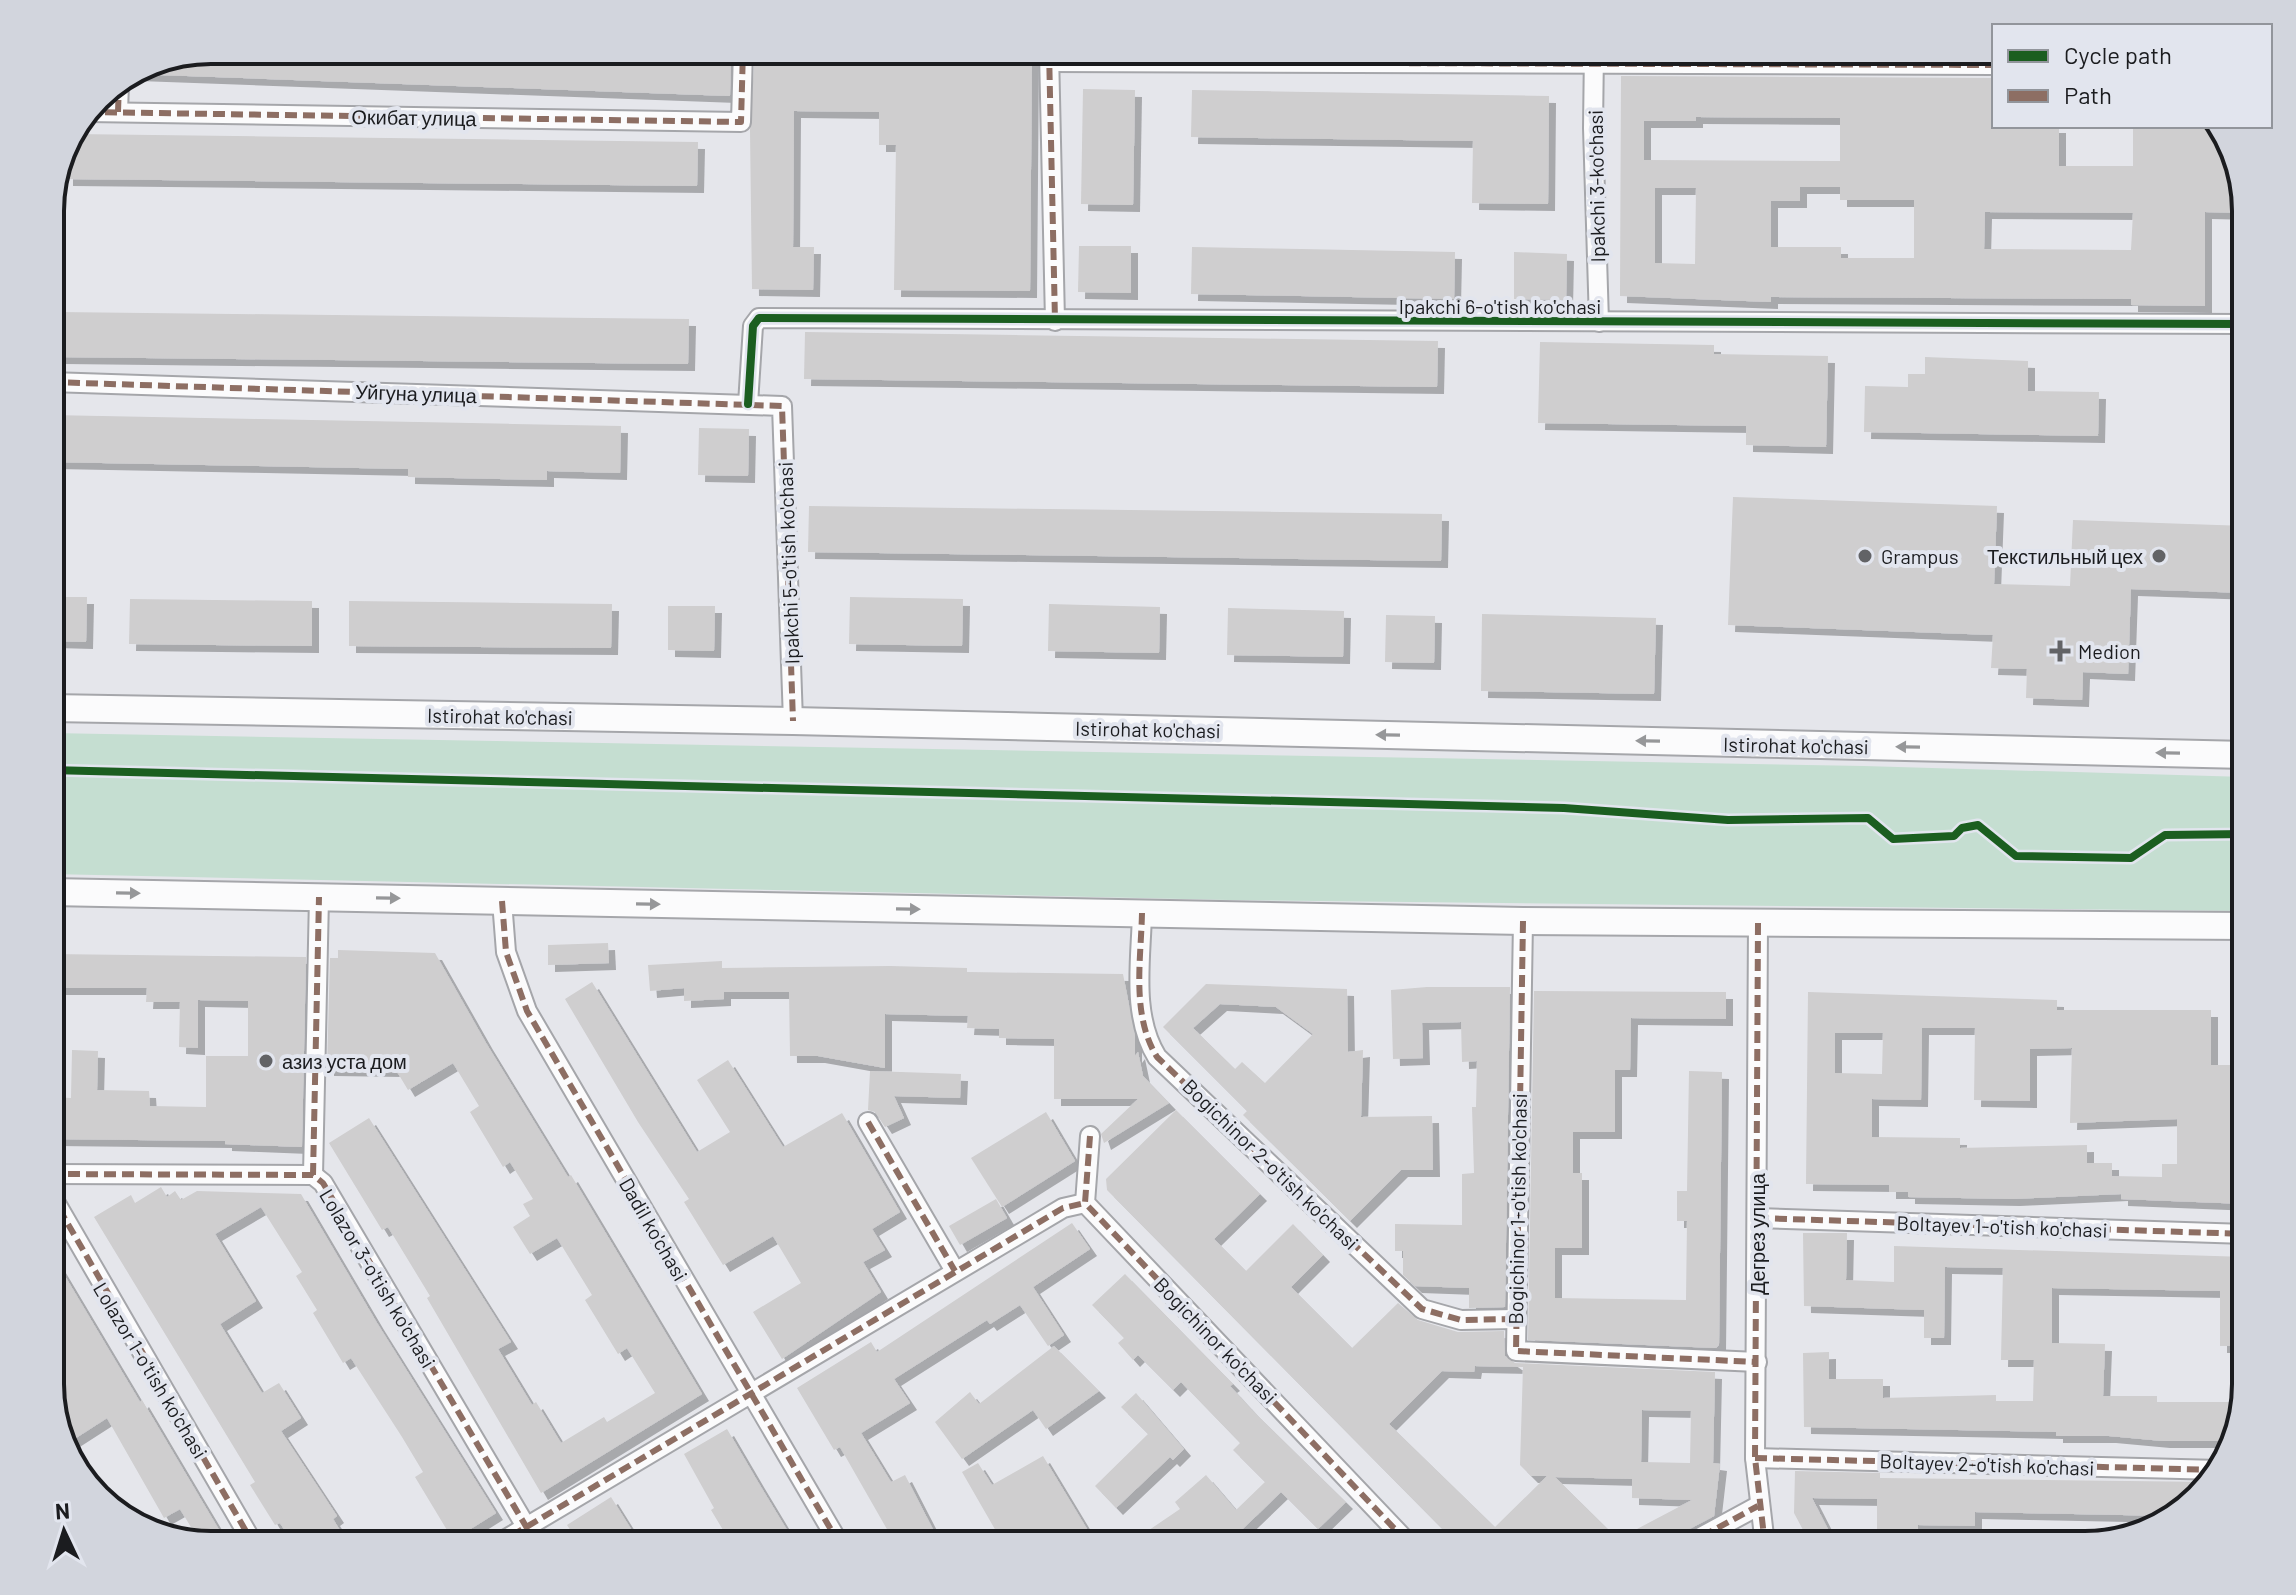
<svg xmlns="http://www.w3.org/2000/svg" width="2296" height="1595" font-family="Barlow,sans-serif">
<style>
.green{fill:#c5ded1}
.building{fill:#cfcecf;fill-rule:evenodd;filter:url(#shadow)}
.lines{fill:none;stroke-linecap:round;stroke-linejoin:round}
.street-casing{stroke:#a5a6aa;stroke-width:22}
.secondary-casing{stroke:#a5a6aa;stroke-width:30}
.street{stroke:#fbfbfc;stroke-width:18}
.secondary{stroke:#fbfbfc;stroke-width:26}
.quiet{stroke:#8d6e63;stroke-width:6;stroke-dasharray:12 6;stroke-linecap:butt}
.cycleway-casing{stroke:#e2e5ee;stroke-width:13}
.cycleway{stroke:#1b5e20;stroke-width:8}
.oneway{fill:#969799}
.poi-dot{fill:#626366;stroke:#e2e5ee;stroke-width:3}
.labels{text-anchor:middle;dominant-baseline:central;stroke-width:8;stroke-linejoin:round;paint-order:stroke}
.street-label{font-size:20px;fill:#1b1c1f;stroke:#e2e5ee}
.poi-label{font-size:20px;fill:#1b1c1f;stroke:#e2e5ee;text-anchor:start}
.rim{fill:none;stroke:#1b1c1f;stroke-width:4}
</style>
<defs>
<filter id="shadow"><feDropShadow dx="7" dy="7" stdDeviation="0" flood-color="#0004"/></filter>
</defs>
<rect width="100%" height="100%" fill="#e5e6eb"/>
<polygon class="green" points="50,733 1864,766 2246,777 2246,911 1228,900 50,874"/>
<g class="building">
<polygon points="211,50 731,50 730,96 132,74 150,62"/>
<polygon points="755,50 1032,50 1030,291 894,290 896,145 879,145 879,112 794,111 793,247 814,247 813,290 752,289 750,130"/>
<path d="M1621,76L1994,78V126H2059V166H2133V126H2218L2229,139L2246,213L2205,212V306L2131,305V299L1771,297V302L1620,296ZM1696,117L1840,118V161L1644,160V121H1696ZM1800,187H1840V200H1914V258H1841V247H1771V201H1800ZM1655,188H1696L1695,264L1655,263ZM1985,212L2133,213L2131,250L1984,249Z"/>
<polygon points="1083,89 1135,90 1133,205 1081,204"/>
<polygon points="1192,90 1549,96 1548,204 1472,203 1473,141 1191,137"/>
<polygon points="72,134 698,142 697,186 66,179 66,143"/>
<polygon points="1079,246 1131,246 1131,293 1078,292"/>
<polygon points="1192,247 1455,252 1454,299 1191,294"/>
<polygon points="1514,252 1567,254 1566,300 1514,299"/>
<polygon points="57,312 689,319 688,364 57,357"/>
<polygon points="805,332 1438,341 1437,387 804,379"/>
<polygon points="1540,342 1714,345 1714,354 1828,356 1826,447 1746,445 1746,426 1538,423"/>
<polygon points="1925,357 2028,361 2028,391 2099,392 2098,436 1864,432 1865,386 1908,387 1908,374 1925,374"/>
<polygon points="50,415 621,426 620,473 547,471 547,480 408,477 408,469 50,462"/>
<polygon points="699,428 749,429 748,476 698,475"/>
<polygon points="1733,497 1997,506 1994,584 2070,586 2073,520 2246,526 2246,593 2131,589 2128,674 2083,672 2082,700 2026,698 2027,669 1991,668 1993,635 1728,625"/>
<polygon points="809,506 1442,514 1441,561 808,552"/>
<polygon points="50,597 87,597 86,642 50,641"/>
<polygon points="850,597 963,599 962,646 849,644"/>
<polygon points="130,599 312,601 312,646 129,644"/>
<polygon points="349,601 612,604 611,648 349,646"/>
<polygon points="1049,604 1160,607 1159,653 1048,651"/>
<polygon points="668,606 715,606 714,651 668,650"/>
<polygon points="1228,608 1344,611 1343,657 1227,655"/>
<polygon points="1482,614 1656,618 1654,694 1481,691"/>
<polygon points="1386,615 1435,616 1434,663 1385,662"/>
<polygon points="608,943 609,963 548,965 548,945"/>
<polygon points="338,950 435,953 486,1043 568,1177 571,1175 702,1394 541,1493 427,1298 430,1296 388,1227 382,1230 329,1143 369,1118 511,1342 498,1349 532,1405 536,1402 561,1443 604,1417 607,1422 655,1393 627,1348 618,1354 585,1300 592,1295 557,1238 530,1254 513,1227 530,1216 523,1204 533,1199 510,1162 503,1167 470,1112 479,1106 453,1063 408,1090 396,1070 327,1069 330,958 338,958"/>
<polygon points="50,954 306,957 302,1147 225,1144 225,1141 50,1139 50,1097 71,1098 72,1050 98,1051 97,1090 149,1091 150,1106 206,1107 206,1056 248,1056 248,1001 198,1000 198,1048 179,1047 180,1002 146,1002 147,988 50,988"/>
<polygon points="722,961 722,968 890,966 967,968 967,972 1123,974 1135,1036 1135,1056 1138,1052 1143,1076 1169,1103 1104,1143 1101,1134 1138,1099 1054,1099 1054,1039 999,1038 999,1029 967,1028 968,1016 885,1014 885,1068 818,1056 790,1056 789,992 724,992 724,999 684,1001 684,988 650,991 648,965"/>
<polygon points="592,982 697,1152 730,1132 697,1080 728,1060 783,1147 842,1113 900,1212 872,1229 885,1250 863,1262 881,1292 782,1359 753,1312 801,1283 773,1236 723,1265 684,1202 689,1199 638,1122 565,999"/>
<path d="M1206,984L1347,989L1348,1052L1363,1050L1361,1117L1432,1116L1433,1170H1401L1350,1221L1243,1115L1247,1111L1163,1027ZM1220,1004L1276,1007L1313,1034L1265,1083L1242,1062L1235,1069L1193,1028Z"/>
<polygon points="1427,987 1510,987 1505,1307 1469,1308 1469,1288 1415,1286 1403,1275 1403,1251 1395,1251 1395,1224 1462,1225 1462,1174 1474,1173 1472,1107 1476,1107 1477,1061 1462,1062 1461,1022 1422,1023 1423,1058 1393,1059 1391,990"/>
<polygon points="1534,991 1726,992 1726,1019 1631,1018 1630,1070 1615,1070 1615,1132 1573,1132 1573,1173 1582,1173 1582,1248 1555,1248 1555,1298 1686,1300 1687,1221 1677,1221 1677,1191 1687,1191 1689,1071 1722,1072 1719,1345 1716,1348 1528,1340"/>
<path d="M1808,992L2057,1000V1010H2211V1065H2246V1204L2121,1199V1194L2013,1199L1908,1197V1192H1889V1185L1806,1184ZM1922,1028H1975L1974,1100L2030,1101V1049L2072,1048L2070,1123L2177,1119V1164H2162V1177L2112,1176V1163H2087V1145L1960,1148V1138L1872,1137V1099L1921,1100ZM1835,1033H1883L1882,1074L1835,1073Z"/>
<polygon points="870,1071 961,1074 960,1098 894,1096 904,1118 885,1127 875,1112 868,1110"/>
<path d="M1176,1110L1260,1194L1214,1239L1246,1271L1293,1224L1323,1255L1291,1287L1352,1348L1398,1303L1418,1320L1458,1332L1504,1331L1505,1356L1515,1363L1715,1372L1713,1463L1720,1464L1714,1516L1680,1534L1674,1545H1458L1107,1190L1106,1179ZM1475,1366L1523,1367L1520,1465L1531,1476H1547L1495,1527L1389,1424L1442,1371L1474,1372ZM1642,1410L1691,1411L1690,1463L1641,1462ZM1555,1477L1632,1479V1498L1692,1500L1618,1539Z"/>
<polygon points="1046,1112 1075,1161 1002,1207 971,1158"/>
<polygon points="161,1187 167,1197 175,1191 181,1200 197,1191 301,1194 377,1323 496,1513 453,1540 415,1477 423,1472 402,1437 351,1358 343,1363 313,1313 317,1310 296,1276 302,1272 261,1207 215,1234 256,1301 220,1324 262,1393 279,1383 301,1418 281,1431 337,1516 333,1519 349,1545 294,1545 280,1523 275,1525 250,1485 255,1482 94,1217 131,1195 135,1203"/>
<polygon points="996,1199 1007,1218 960,1245 949,1226"/>
<polygon points="1072,1223 1090,1249 1033,1287 1064,1335 1048,1346 1020,1305 990,1324 987,1320 894,1379 910,1403 861,1433 891,1482 905,1475 941,1545 896,1545 840,1447 834,1450 797,1388 871,1342 877,1352"/>
<polygon points="1803,1233 1847,1233 1846,1280 1894,1282 1894,1246 2246,1257 2246,1346 2220,1346 2220,1291 2052,1288 2052,1343 2105,1344 2103,1396 2157,1396 2157,1402 2235,1402 2235,1421 2229,1441 2163,1441 2109,1436 2056,1436 2056,1432 1804,1427 1803,1353 1829,1352 1829,1379 1883,1379 1883,1398 1996,1395 1996,1401 2033,1401 2034,1360 2001,1360 2003,1268 1945,1267 1944,1338 1924,1338 1924,1310 1804,1306"/>
<polygon points="50,1251 140,1402 142,1400 228,1545 200,1542 180,1509 164,1518 107,1418 65,1445 50,1394"/>
<polygon points="1125,1274 1233,1384 1230,1386 1253,1411 1346,1502 1318,1529 1281,1492 1226,1545 1127,1545 1180,1509 1175,1502 1206,1475 1236,1510 1265,1482 1233,1450 1240,1443 1181,1382 1173,1390 1138,1355 1133,1360 1118,1343 1124,1338 1092,1305"/>
<polygon points="1054,1346 1099,1391 1046,1429 1033,1410 962,1459 935,1422 970,1392 979,1404"/>
<polygon points="1136,1393 1184,1449 1173,1460 1170,1457 1116,1508 1095,1486 1148,1434 1121,1407"/>
<polygon points="727,1429 758,1482 796,1545 732,1545 711,1510 714,1508 684,1454"/>
<polygon points="1043,1456 1087,1529 1087,1536 1077,1545 1004,1545 962,1472 978,1463 992,1485"/>
<polygon points="1795,1471 1880,1473 1880,1478 2210,1482 2171,1516 1975,1512 1975,1526 1918,1525 1918,1531 1904,1531 1904,1545 1877,1545 1877,1499 1812,1498 1836,1545 1811,1545 1794,1513"/>
<polygon points="611,1497 641,1545 580,1545 567,1525"/>
</g>
<g class="lines">
<defs>
<g id="street">
<polyline points="1594,50 1593,128 1599,322"/>
<polyline points="1049,52 1055,321"/>
<polyline points="1049,62 1994,65"/>
<polyline points="87,112 741,122 743,50"/>
<polyline points="118,112 119,83"/>
<polyline points="50,382 782,406 793,721"/>
<polyline points="748,404 753,326 759,318 2246,324"/>
<polyline points="502,901 506,952 527,1011 840,1545"/>
<path d="M1142,913C1141,960 1131,1015 1157,1057L1422,1309L1461,1320L1515,1319"/>
<polyline points="1523,921 1516,1351 1757,1362"/>
<polyline points="1758,923 1755,1458 1765,1545"/>
<polyline points="868,1122 955,1271"/>
<polyline points="1090,1136 1085,1203 1410,1545"/>
<polyline points="50,1174 313,1175 323,1183 537,1545"/>
<polyline points="313,1175 319,897"/>
<polyline points="50,1193 254,1545"/>
<polyline points="1757,1218 2246,1234"/>
<polyline points="1755,1458 2220,1470"/>
<polyline points="496,1545 1063,1208 1085,1203"/>
<polyline points="1686,1545 1758,1506"/>
</g>
<g id="secondary">
<polyline points="50,708 793,721 2246,755"/>
<polyline points="50,892 1523,921 2246,926"/>
</g>
</defs>
<use href="#street" class="street-casing"/>
<use href="#secondary" class="secondary-casing"/>
<use href="#street" class="street"/>
<use href="#secondary" class="secondary"/>
<g class="quiet">
<polyline points="1049,50 1055,321"/>
<polyline points="1049,62 1994,65"/>
<polyline points="87,112 741,122 743,50"/>
<polyline points="118,112 119,83"/>
<polyline points="50,382 782,406 793,721"/>
<polyline points="502,901 506,952 527,1011 840,1545"/>
<path d="M1142,913C1141,960 1131,1015 1157,1057L1422,1309L1461,1320L1515,1319"/>
<polyline points="1523,921 1516,1351 1757,1362"/>
<polyline points="1758,923 1755,1458 1765,1545"/>
<polyline points="868,1122 955,1271"/>
<polyline points="1090,1136 1085,1203 1410,1545"/>
<polyline points="50,1174 313,1175 323,1183 537,1545"/>
<polyline points="313,1175 319,897"/>
<polyline points="50,1193 254,1545"/>
<polyline points="1757,1218 2246,1234"/>
<polyline points="1755,1458 2220,1470"/>
<polyline points="496,1545 1063,1208 1085,1203"/>
<polyline points="1385,1545 1392,1527"/>
<polyline points="1686,1545 1758,1506"/>
</g>
<defs>
<g id="cycleway">
<polyline points="748,404 753,326 759,318 2246,324"/>
<polyline points="50,770 1564,808 1728,820 1868,818 1893,839 1954,836 1962,828 1978,825 2016,856 2131,858 2165,835 2246,834"/>
</g>
</defs>
<use href="#cycleway" class="cycleway-casing"/>
<use href="#cycleway" class="cycleway"/>
</g>
<defs><path id="oneway-solid" d="M-6-.8H1V-3.2L6.5 0L1 3.2V.8H-6Z" transform="scale(2)"/></defs>
<g class="oneway">
<use href="#oneway-solid" transform="translate(1388 735) rotate(-179)"/>
<use href="#oneway-solid" transform="translate(1648 741) rotate(-179)"/>
<use href="#oneway-solid" transform="translate(1908 747) rotate(-179)"/>
<use href="#oneway-solid" transform="translate(2168 753) rotate(-179)"/>
<use href="#oneway-solid" transform="translate(128 893) rotate(1)"/>
<use href="#oneway-solid" transform="translate(388 898) rotate(1)"/>
<use href="#oneway-solid" transform="translate(648 904) rotate(1)"/>
<use href="#oneway-solid" transform="translate(908 909) rotate(1)"/>
</g>
<g class="poi-dot">
<circle cx="1865" cy="556" r="8"/>
<circle cx="2159" cy="556" r="8"/>
<path d="M2056 639h8v8h8v8h-8v8h-8v-8h-8v-8h8z"/>
<circle cx="266" cy="1061" r="8"/>
</g>
<g class="labels">
<g class="street-label">
<text transform="translate(414 117) rotate(1)">Окибат улица</text>
<text transform="translate(1596 186) rotate(-91)">Ipakchi 3-ko'chasi</text>
<text x="1500" y="306">Ipakchi 6-o'tish ko'chasi</text>
<text transform="translate(416 393) rotate(2)">Уйгуна улица</text>
<text transform="translate(788 563) rotate(-92)">Ipakchi 5-o'tish ko'chasi</text>
<text transform="translate(500 716) rotate(1)">Istirohat ko'chasi</text>
<text transform="translate(1148 729) rotate(1)">Istirohat ko'chasi</text>
<text transform="translate(1796 745) rotate(1)">Istirohat ko'chasi</text>
<text transform="translate(1271 1164) rotate(44)">Bogichinor 2-o'tish ko'chasi</text>
<text transform="translate(1517 1209) rotate(-89)">Bogichinor 1-o'tish ko'chasi</text>
<text transform="translate(2002 1226) rotate(2)">Boltayev 1-o'tish ko'chasi</text>
<text transform="translate(654 1229) rotate(60)">Dadil ko'chasi</text>
<text transform="translate(1757 1234) rotate(-90)">Дегрез улица</text>
<text transform="translate(378 1278) rotate(59)">Lolazor 3-o'tish ko'chasi</text>
<text transform="translate(1216 1340) rotate(46)">Bogichinor ko'chasi</text>
<text transform="translate(151 1370) rotate(59)">Lolazor 1-o'tish ko'chasi</text>
<text transform="translate(1987 1464) rotate(2)">Boltayev 2-o'tish ko'chasi</text>
</g>
<g class="poi-label">
<text x="1881" y="556">Grampus</text>
<text x="2143" y="556" text-anchor="end">Текстильный цех</text>
<text x="2078" y="651">Medion</text>
<text x="282" y="1061">азиз уста дом</text>
</g>
</g>
<path d="M0 0H2296V1595H0ZM211 64H2085A147 147 0 0 1 2232 211V1384A147 147 0 0 1 2085 1531H211A147 147 0 0 1 64 1384V211A147 147 0 0 1 211 64Z" fill="#d2d5dd" fill-rule="evenodd"/>
<path class="rim" d="M211 64H2085A147 147 0 0 1 2232 211V1384A147 147 0 0 1 2085 1531H211A147 147 0 0 1 64 1384V211A147 147 0 0 1 211 64Z"/>
<rect x="1992" y="24" width="280" height="104" fill="#e2e5ee" stroke="#92959b" stroke-width="2"/>
<rect x="2008" y="50" width="40" height="12" fill="#1b5e20" stroke="#92959b" stroke-width="2"/>
<text x="2064" y="64" font-size="24" fill="#1b1c1f">Cycle path</text>
<rect x="2008" y="90" width="40" height="12" fill="#8d6e63" stroke="#92959b" stroke-width="2"/>
<text x="2064" y="104" font-size="24" fill="#1b1c1f">Path</text>
<g transform="translate(64 1531) rotate(356)" stroke="#e2e5ee" stroke-width="6" paint-order="stroke">
<path d="M0-6L14 30L0 20L-14 30Z" fill="#1b1c1f"/>
<text y="-12" font-size="22" font-weight="bold" text-anchor="middle" fill="#1b1c1f">N</text>
</g>
</svg>
